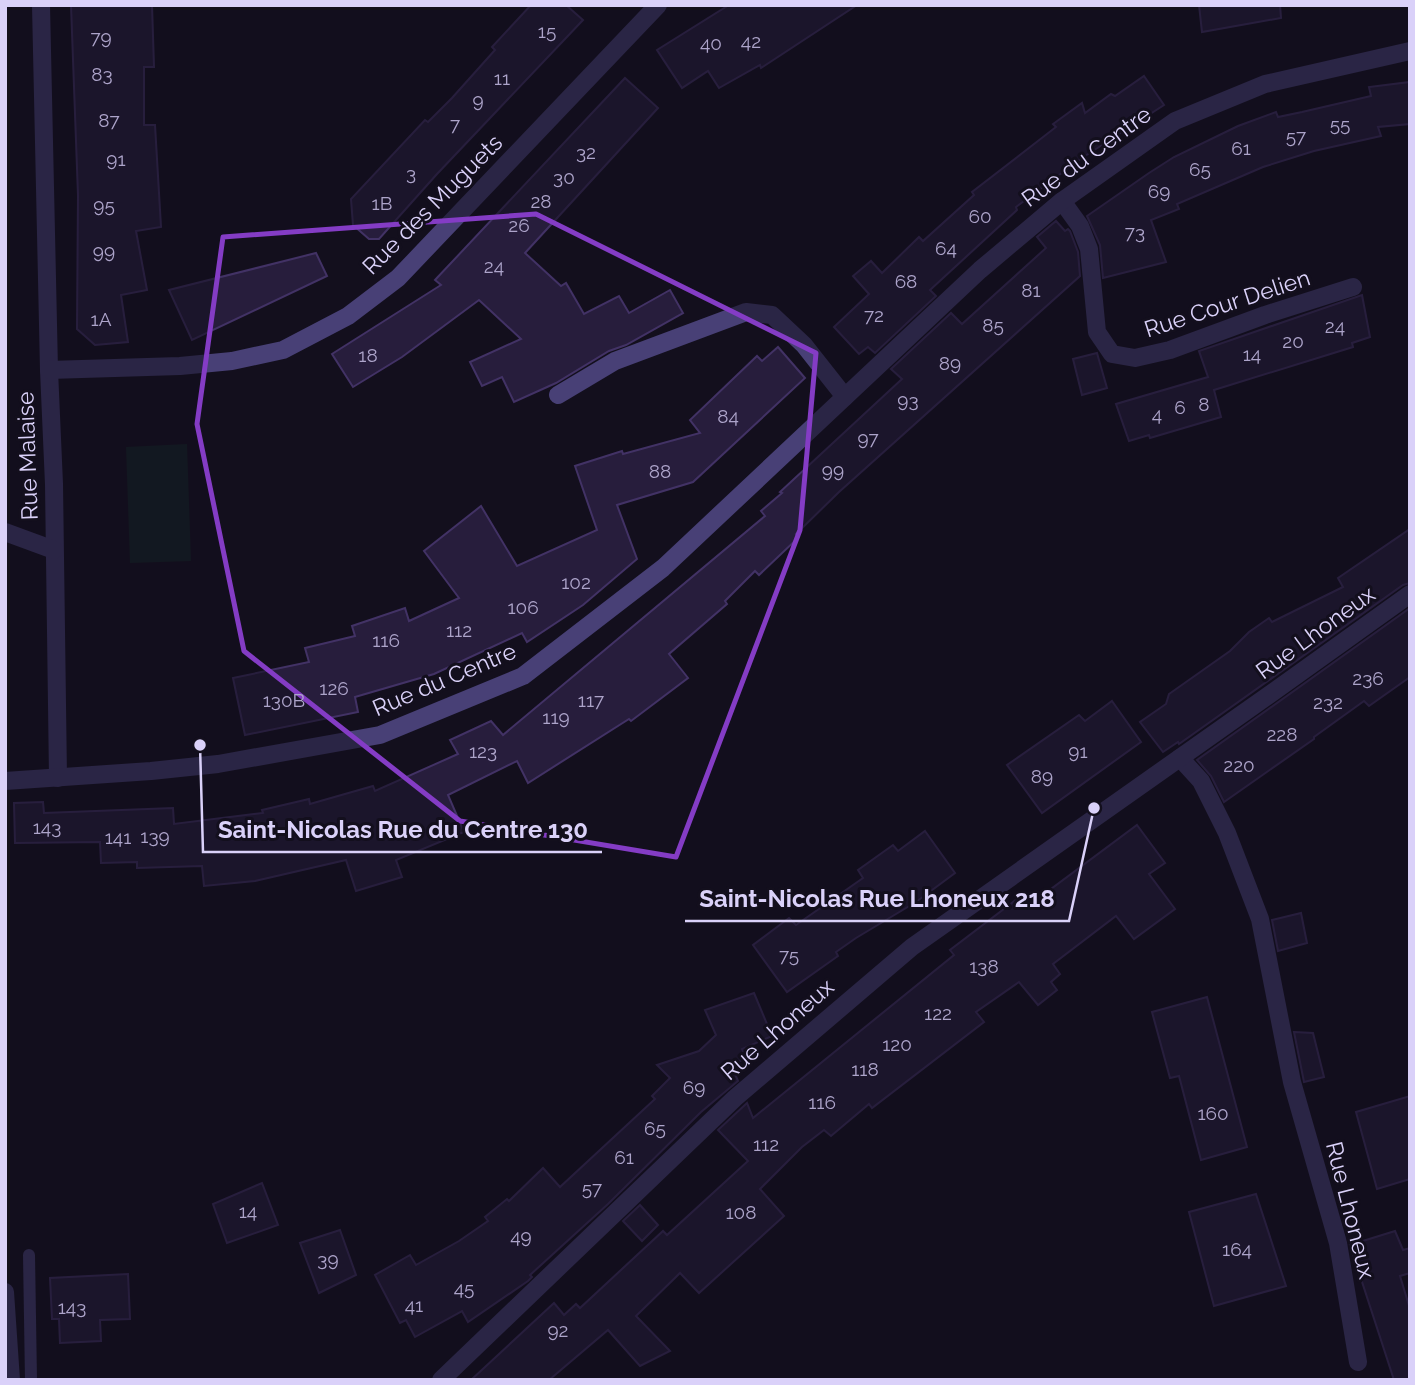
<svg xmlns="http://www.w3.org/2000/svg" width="1415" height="1385" font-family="Raleway,sans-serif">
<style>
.green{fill:#132526}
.building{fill:#271d3c;stroke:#423265;stroke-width:2}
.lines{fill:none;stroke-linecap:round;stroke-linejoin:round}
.service{stroke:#484076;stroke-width:12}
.minor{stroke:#484076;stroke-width:18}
.marked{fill:none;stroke:#843cc5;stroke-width:5;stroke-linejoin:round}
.labels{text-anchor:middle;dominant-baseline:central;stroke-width:6;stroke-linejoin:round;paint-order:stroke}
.number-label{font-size:19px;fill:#ada4ca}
.street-label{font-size:23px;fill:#dad1f9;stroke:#130f1d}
.leader{fill:none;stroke:#dad1f9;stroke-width:2.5}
.callout-dot{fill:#dad1f9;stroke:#130f1d;stroke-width:2.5}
.callout-label{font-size:24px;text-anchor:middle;font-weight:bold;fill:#dad1f9;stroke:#130f1d;stroke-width:6;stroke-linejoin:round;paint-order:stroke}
</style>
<rect width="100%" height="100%" fill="#130f1d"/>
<polygon class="green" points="187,444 191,561 130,563 126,447"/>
<g class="building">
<polygon points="71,5 152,5 154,67 144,67 144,125 155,125 161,227 136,231 147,290 121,295 128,342 95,345 77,329 78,195"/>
<polygon points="531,5 566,5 583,20 437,174 379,239 369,239 353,225 351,199 425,120 428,122 452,98 495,50 492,47"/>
<polygon points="729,5 857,5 761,68 760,65 719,88 708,71 682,88 657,50"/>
<polygon points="1199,5 1280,5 1281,18 1202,32"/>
<polygon points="1144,76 1164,105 1082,158 1016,207 1017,210 930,290 936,296 875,353 868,347 859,354 834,327 869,294 853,276 871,261 882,273 919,237 923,241 974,195 972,192 1056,127 1053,124 1082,103 1085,113 1111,94 1115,96"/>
<polygon points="625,78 658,108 525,253 561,286 566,283 584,314 619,296 629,313 670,290 683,313 626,345 609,351 556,383 514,402 502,377 482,386 470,362 521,339 479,300 402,357 353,387 332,354 441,285 435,280"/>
<polygon points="1410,82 1410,124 1378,127 1381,136 1314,151 1263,167 1177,204 1179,209 1151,220 1166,262 1103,278 1100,245 1087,216 1149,173 1174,157 1238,126 1276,112 1278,117 1302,112 1371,96 1369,87"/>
<polygon points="1056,221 1065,231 1068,229 1070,231 1078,252 1080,276 839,492 796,534 799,537 759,575 755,571 725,601 727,604 669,654 688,678 631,721 629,719 528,783 517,761 448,795 464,832 396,860 402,877 356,891 346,860 255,881 204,886 202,866 137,868 137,862 101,863 100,842 15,843 14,803 43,802 44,813 173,808 174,824 263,813 262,810 309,799 310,804 373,786 375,791 458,754 450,740 491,721 503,735 765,516 761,511 782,493 780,492 902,379 891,369 951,313 962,324 1046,248 1037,237"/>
<polygon points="316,253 327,276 192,340 169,290"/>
<polygon points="1362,295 1370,337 1352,343 1353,347 1214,390 1221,417 1150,438 1149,435 1129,441 1116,404 1208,377 1199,351"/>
<polygon points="778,347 805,378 693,482 617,505 637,559 583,605 527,642 522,633 434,674 355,697 358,712 245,735 233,678 309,662 305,648 355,636 352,626 405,608 409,621 459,598 424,551 481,506 517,566 597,530 575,466 622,451 623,454 700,433 690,420 757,356 762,361"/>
<polygon points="1097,353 1107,388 1082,395 1073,359"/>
<polygon points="1410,529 1410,583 1403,585 1179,744 1178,742 1163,752 1140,722 1166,704 1169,694 1230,651 1249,632 1269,618 1272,622 1343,587 1338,578"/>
<polygon points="1410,608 1410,677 1369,706 1364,701 1314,737 1314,739 1224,802 1211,776 1197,760"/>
<polygon points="1112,701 1141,742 1042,813 1007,765 1079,715 1085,721"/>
<polygon points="1137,825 1165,863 1149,874 1175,909 1134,939 1116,916 1053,964 1060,974 1051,982 1057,990 1038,1005 1019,982 976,1012 984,1022 872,1108 869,1104 831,1136 824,1130 802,1147 760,1189 784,1216 699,1293 680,1273 636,1316 670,1351 640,1366 608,1330 549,1380 471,1380 554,1303 564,1315 576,1304 580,1308 663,1231 667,1235 748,1161 718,1130 747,1103 753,1118 954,955 950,950 1021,896 1028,906"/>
<polygon points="925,831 955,873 916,902 856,938 836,952 838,956 787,992 753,945 789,918 796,925 863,878 858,870 893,845 898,851"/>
<polygon points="1301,913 1307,943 1278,951 1272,920"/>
<polygon points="754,993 772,1036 742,1049 746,1059 731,1064 738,1081 701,1112 608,1204 530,1275 532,1277 528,1281 468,1322 462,1311 415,1337 406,1320 400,1323 375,1275 410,1255 416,1265 459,1241 488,1221 485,1217 507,1199 509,1201 543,1168 560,1187 655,1099 652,1096 670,1078 657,1065 699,1051 716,1035 705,1010"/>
<polygon points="1207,997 1247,1147 1201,1160 1179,1076 1170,1078 1152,1012"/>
<polygon points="1294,1032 1313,1033 1324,1077 1304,1082"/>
<polygon points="1410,1096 1410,1179 1377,1189 1356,1112"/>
<polygon points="262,1183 278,1225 227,1243 213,1204"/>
<polygon points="1256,1194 1286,1286 1214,1306 1189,1212"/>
<polygon points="640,1205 658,1225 642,1241 623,1221"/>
<polygon points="340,1230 356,1275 319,1293 300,1243"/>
<polygon points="1395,1231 1403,1250 1410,1248 1410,1273 1400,1276 1410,1309 1410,1380 1394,1380 1350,1245"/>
<polygon points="128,1274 130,1319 100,1320 101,1341 60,1343 59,1319 52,1319 50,1278"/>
</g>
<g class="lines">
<polyline class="service" points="29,1255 31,1380"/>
<g class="minor">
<polyline points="41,5 49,370 54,484 58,778"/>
<polyline points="1062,201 1080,226 1089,249 1097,332 1112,354 1135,358 1170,350 1265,315 1353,287"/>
<polyline points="49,370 180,366 232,361 283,350 348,316 398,278 658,5"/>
<polyline points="558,395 615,361 746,312 772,315 804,345 845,397"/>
<polyline points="5,532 54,550"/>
<polyline points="1180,758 1201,781 1227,833 1260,919 1292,1082 1338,1243 1358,1362"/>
<polyline points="5,781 151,771 218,764 380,735 523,676 663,568 980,270 1062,201 1175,121 1265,84 1410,51"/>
<polyline points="5,1292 11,1380"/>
<polyline points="441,1380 735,1098 912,947 1276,690 1410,594"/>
</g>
</g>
<path d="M0 0H1415V1385H0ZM536,214L816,353L800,530L676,857L460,821L244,651L197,424L223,237Z" fill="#130f1d" fill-opacity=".55" fill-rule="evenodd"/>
<path class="marked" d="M536,214L816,353L800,530L676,857L460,821L244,651L197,424L223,237Z"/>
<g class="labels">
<g class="number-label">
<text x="547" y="31">15</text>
<text x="101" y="37">79</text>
<text x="751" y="41">42</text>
<text x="711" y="43">40</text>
<text x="102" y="74">83</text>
<text x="502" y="78">11</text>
<text x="478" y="100">9</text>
<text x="109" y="120">87</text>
<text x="455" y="124">7</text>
<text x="1340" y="124">55</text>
<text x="1296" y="136">57</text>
<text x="1241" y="148">61</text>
<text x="586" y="152">32</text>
<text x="116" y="159">91</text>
<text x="1200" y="169">65</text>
<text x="411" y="173">3</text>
<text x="564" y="177">30</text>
<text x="1159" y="191">69</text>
<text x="541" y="201">28</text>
<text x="382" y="203">1B</text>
<text x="104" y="205">95</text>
<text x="980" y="216">60</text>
<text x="519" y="225">26</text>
<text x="1135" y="232">73</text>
<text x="946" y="248">64</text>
<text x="104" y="251">99</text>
<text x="494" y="266">24</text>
<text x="906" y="281">68</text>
<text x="1031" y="290">81</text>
<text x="874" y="315">72</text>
<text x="101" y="319">1A</text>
<text x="993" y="325">85</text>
<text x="1335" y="326">24</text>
<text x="1293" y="341">20</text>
<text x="1252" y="354">14</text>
<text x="368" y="355">18</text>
<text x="950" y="363">89</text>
<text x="908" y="400">93</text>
<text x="1204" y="404">8</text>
<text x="1180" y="407">6</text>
<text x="1157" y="414">4</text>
<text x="728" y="416">84</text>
<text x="868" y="438">97</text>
<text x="833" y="470">99</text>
<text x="660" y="471">88</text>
<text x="576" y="582">102</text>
<text x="523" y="607">106</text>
<text x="459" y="630">112</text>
<text x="386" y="640">116</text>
<text x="1368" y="678">236</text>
<text x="334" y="688">126</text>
<text x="284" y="700">130B</text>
<text x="591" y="700">117</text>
<text x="1328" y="702">232</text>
<text x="556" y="717">119</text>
<text x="1282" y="734">228</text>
<text x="483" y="751">123</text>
<text x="1078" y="751">91</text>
<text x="1239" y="765">220</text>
<text x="1042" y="776">89</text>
<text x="47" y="827">143</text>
<text x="155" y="836">139</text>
<text x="118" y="837">141</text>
<text x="789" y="955">75</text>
<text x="984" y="966">138</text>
<text x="938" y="1013">122</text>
<text x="897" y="1044">120</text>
<text x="865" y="1069">118</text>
<text x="694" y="1087">69</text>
<text x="822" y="1102">116</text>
<text x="1213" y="1113">160</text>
<text x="655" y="1128">65</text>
<text x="766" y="1144">112</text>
<text x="624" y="1157">61</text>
<text x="592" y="1188">57</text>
<text x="248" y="1211">14</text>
<text x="741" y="1212">108</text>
<text x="521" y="1236">49</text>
<text x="1237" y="1249">164</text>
<text x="328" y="1259">39</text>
<text x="464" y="1288">45</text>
<text x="414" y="1305">41</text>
<text x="72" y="1307">143</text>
<text x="558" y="1330">92</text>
</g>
<g class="street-label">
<text transform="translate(1086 156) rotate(-36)">Rue du Centre</text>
<text transform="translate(432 204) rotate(-45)">Rue des Muguets</text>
<text transform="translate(1227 303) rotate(-18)">Rue Cour Delien</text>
<text transform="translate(27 456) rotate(-92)">Rue Malaise</text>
<text transform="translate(1315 632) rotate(-36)">Rue Lhoneux</text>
<text transform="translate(444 679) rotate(-23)">Rue du Centre</text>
<text transform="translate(777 1029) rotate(-41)">Rue Lhoneux</text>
<text transform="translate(1351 1210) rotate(76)">Rue Lhoneux</text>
</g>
</g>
<path class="leader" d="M200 745L203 852H602M1094 808L1069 921H685"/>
<g class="callout-dot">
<circle cx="200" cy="745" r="7"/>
<circle cx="1094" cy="808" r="7"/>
</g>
<g class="callout-label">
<text x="403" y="838">Saint-Nicolas Rue du Centre 130</text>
<text x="877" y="907">Saint-Nicolas Rue Lhoneux 218</text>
</g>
<rect width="1415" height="1385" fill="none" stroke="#dad1f9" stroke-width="14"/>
</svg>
